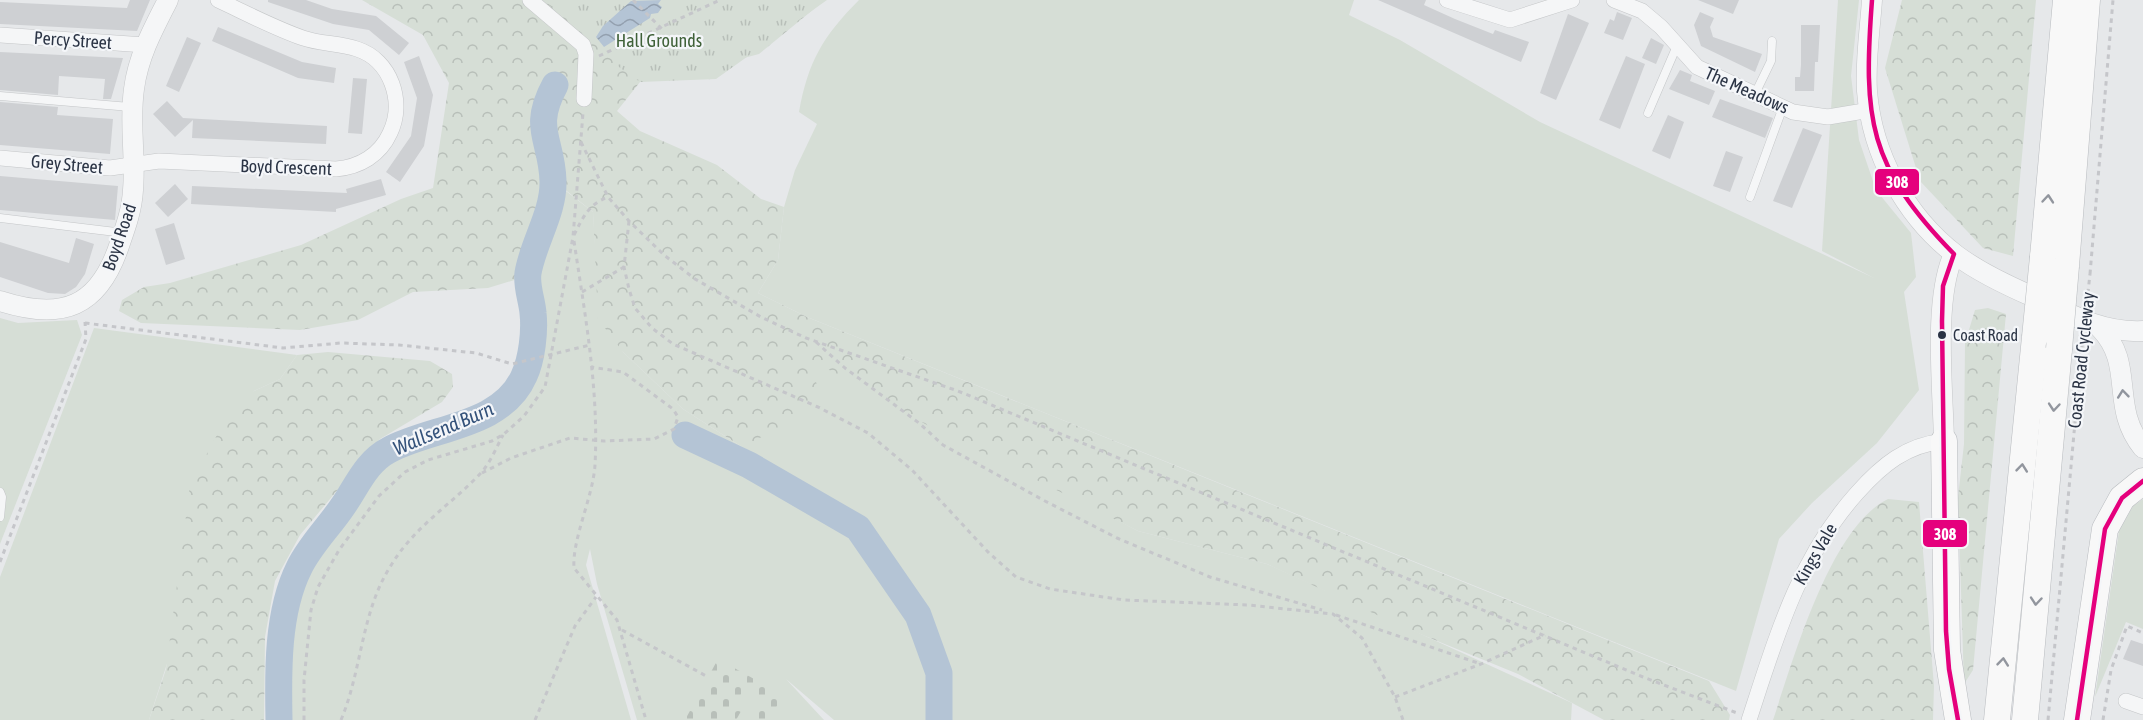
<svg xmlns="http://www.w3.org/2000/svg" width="2143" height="720" font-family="'Asap Condensed',sans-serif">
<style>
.green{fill:#d6ded6}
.forest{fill:url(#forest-crowns)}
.cemetery{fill:url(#cemetery-stones)}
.park{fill:url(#park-tufts)}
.water{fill:url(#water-waves)}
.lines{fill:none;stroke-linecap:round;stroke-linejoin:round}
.river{stroke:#b4c4d5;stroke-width:27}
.building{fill:#ced0d3}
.service-casing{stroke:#c4c6c8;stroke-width:9}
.minor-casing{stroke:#c4c6c8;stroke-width:16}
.tertiary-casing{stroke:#c4c6c8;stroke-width:21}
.trunk-casing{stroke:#b8bbbf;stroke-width:27}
.path{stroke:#c5c6ca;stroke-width:3;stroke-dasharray:4.5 4.5;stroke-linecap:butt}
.service{stroke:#f5f6f7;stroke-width:8}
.minor{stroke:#f5f6f7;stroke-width:15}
.tertiary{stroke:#f5f6f7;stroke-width:20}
.trunk{stroke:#f8f8f8;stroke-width:26}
.trunk-bridge-casing{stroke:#b8bbbf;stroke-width:27;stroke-linecap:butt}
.path-bridge{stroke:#c5c6ca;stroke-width:3;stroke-dasharray:4.5 4.5;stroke-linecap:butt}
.trunk-bridge{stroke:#f8f8f8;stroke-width:26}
.bus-1-casing{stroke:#f4f6f9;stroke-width:9}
.bus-1{stroke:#e5007d;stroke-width:4.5}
.oneway{stroke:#92969e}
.oneway2{stroke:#90959e}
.bus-dot{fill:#2b3445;stroke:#f4f6f9;stroke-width:2}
.labels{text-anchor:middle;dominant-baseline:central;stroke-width:4.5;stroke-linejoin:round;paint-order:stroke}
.bus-label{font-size:16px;fill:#2b3445;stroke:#f4f6f9;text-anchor:start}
.street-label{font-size:18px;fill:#2b3445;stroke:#f4f6f9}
.park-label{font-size:18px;fill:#3f6138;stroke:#f4f6f9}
.water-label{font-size:20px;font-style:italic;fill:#34527a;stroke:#f4f6f9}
.line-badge{stroke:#f4f6f9;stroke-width:2}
.badge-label{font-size:16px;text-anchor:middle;font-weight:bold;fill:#fff}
</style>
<defs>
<pattern id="forest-crowns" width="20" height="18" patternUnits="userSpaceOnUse" patternTransform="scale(1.5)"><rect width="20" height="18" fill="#d6ded6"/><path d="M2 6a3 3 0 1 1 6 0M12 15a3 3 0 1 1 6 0" fill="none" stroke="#b8bfb9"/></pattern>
<pattern id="cemetery-stones" width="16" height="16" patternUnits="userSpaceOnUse" patternTransform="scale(1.5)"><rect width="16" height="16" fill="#d6ded6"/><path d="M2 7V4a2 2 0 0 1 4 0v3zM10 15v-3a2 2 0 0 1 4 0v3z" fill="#b8bfb9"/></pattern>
<pattern id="park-tufts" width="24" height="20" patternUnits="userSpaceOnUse" patternTransform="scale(1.5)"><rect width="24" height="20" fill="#d6ded6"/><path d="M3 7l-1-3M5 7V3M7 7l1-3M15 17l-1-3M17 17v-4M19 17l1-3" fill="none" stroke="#b8bfb9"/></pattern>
<pattern id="water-waves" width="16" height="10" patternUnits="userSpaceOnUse" patternTransform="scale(1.5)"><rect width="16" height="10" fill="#b4c4d5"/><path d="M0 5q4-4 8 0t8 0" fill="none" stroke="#93a0af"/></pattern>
</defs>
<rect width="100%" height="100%" fill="#e6e8ea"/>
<g class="green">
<path d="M859,0H1354L1349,15L1400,40L1540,122L1874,278L1822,251L1838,0H1859L1851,76L1859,140L1876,190L1911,233L1916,277L1904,292L1919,390L1877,443L1812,503L1779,539L1736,691L807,317L758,293L778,260L784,207L795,170L817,124L799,112C808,62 823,36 859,0Z"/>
<path d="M562,188L593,212L596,261L623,352L683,409L742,447L800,353L1138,531L1267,564L1572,703L1571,720H834L786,679L824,720H637L597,584L590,549L586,565L631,720H284C288,671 283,613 307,568C318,546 335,529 349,509C363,487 374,464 399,452C446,430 493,434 526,387C548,355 535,308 541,271C545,243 555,215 562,188Z"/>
<polygon points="0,318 18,323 77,320 82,335 0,544"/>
<polygon points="94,328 297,355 280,379 254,391 149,720 0,720 0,577"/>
<polygon points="2143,499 2143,629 2126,622 2095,697 2119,531 2133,506"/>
</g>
<g class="forest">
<polygon points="362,0 825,0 759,54 684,74 640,82 617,111 640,131 717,165 761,199 784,207 778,260 758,293 807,317 1709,681 1730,715 1729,720 1604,720 1518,674 1403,627 1267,564 1138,531 927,425 801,354 817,384 807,414 742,447 683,409 623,352 598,319 593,212 563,188 541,272 488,288 413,292 358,320 300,330 141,323 119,311 122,300 144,287 170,283 301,245 401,199 433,188 449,83 423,35"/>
<polygon points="1902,0 2036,0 2013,256 1983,248 1920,181 1885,68"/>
<polygon points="1988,308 2006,314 1973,670 1964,684 1958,497 1964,444 1965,343 1975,310"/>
<polygon points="328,352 430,361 452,374 453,387 442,402 380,439 300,535 275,581 265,637 264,720 149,720 166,669 190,485 224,422 254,391 280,379 297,355"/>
<path d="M1888,499L1919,502L1934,686L1933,720H1773C1793,661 1830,527 1888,499Z"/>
</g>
<polygon class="cemetery" points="718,659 783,695 769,720 752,720 762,703 741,694 737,701 744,706 736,720 685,720"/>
<polygon class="park" points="543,0 827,0 716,79 640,82 619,67 595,37"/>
<polygon class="water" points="661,0 658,4 662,7 658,13 651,14 650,18 604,47 596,37 603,26 631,1"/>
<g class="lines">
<g class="river">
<polyline points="685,435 749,465 858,528 918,615 939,673 939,720"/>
<path d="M279,720C278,672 277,612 299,568C310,545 329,527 343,506C357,486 366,462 389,450C431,427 502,427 524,376C532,359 535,331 533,313C532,300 526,286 528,273C533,243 554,212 553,181C552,139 531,129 555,85"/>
</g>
</g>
<g class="building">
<polygon points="130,0 150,0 137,31 0,24 0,2 127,8"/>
<polygon points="268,0 306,0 332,9 376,16 409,43 399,55 369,30 333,24 268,2"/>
<polygon points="1378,0 1426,0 1424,5 1455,19 1493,34 1495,30 1529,42 1521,62"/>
<polygon points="1698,0 1739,0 1733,14"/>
<polygon points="1617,12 1632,18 1623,40 1604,33 1610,19 1614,21"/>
<polygon points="1700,12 1714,18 1710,27 1713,37 1762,54 1755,72 1701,46 1694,25"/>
<polygon points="1568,14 1589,23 1556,100 1540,93"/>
<polygon points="1801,25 1820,25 1818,62 1815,62 1814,91 1795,91 1795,77 1800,77 1801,65"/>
<polygon points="218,27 302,62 336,68 334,83 298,78 212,41"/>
<polygon points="187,37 201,43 179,92 166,86"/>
<polygon points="1651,38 1664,45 1656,64 1642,58"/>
<polygon points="0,52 123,58 111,99 103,99 105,79 59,76 58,95 0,90"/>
<polygon points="419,56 433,95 424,146 400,182 386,172 411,136 417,98 404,62"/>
<polygon points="1626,56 1645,64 1620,129 1599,120"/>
<polygon points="1680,70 1692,75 1690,81 1715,91 1709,105 1669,89"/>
<polygon points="353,78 367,79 362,134 348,133"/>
<polygon points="1720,99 1773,118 1765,138 1712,117"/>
<polygon points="167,101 183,118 327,126 326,144 192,138 193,120 175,137 153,114"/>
<polygon points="0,102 58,107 57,115 113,119 110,154 0,145"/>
<polygon points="1668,115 1684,122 1670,159 1652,151"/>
<polygon points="1803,128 1822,135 1792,208 1773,201"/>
<polygon points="1726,151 1743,157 1730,192 1713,186"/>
<polygon points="0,176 118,186 115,220 0,210"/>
<polygon points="381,179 386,195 336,209 336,212 191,204 192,186 347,193 346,189"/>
<polygon points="175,184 188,199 168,217 155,203"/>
<polygon points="174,223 185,259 166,265 155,229"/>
<polygon points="76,238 94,244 85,274 76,287 65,294 48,293 0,277 0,242 69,263"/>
<polygon points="2131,640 2143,644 2143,666 2123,659"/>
</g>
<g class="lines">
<defs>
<g id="service">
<polyline points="1755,94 1771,61 1772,41"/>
<polyline points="0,96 130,107"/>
<polyline points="1648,113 1676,48"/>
<polyline points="1750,197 1783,107"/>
<polyline points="0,218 124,233"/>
<polyline points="0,492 2,497 0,517"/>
</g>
<g id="minor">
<polyline points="530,0 583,45 586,54 584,99"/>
<polyline points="1447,0 1510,20 1572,0"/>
<polyline points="1614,0 1642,11 1661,27 1697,67 1793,112 1828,117 1870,110"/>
<polyline points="0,35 145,45"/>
<path d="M0,158L110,168L159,161L336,169C360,167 380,155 390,133C405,102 391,60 357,49C339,43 320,44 303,38C274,28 246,13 218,0"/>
<polyline points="2126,701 2143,707"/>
<path d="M1749,720C1776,638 1798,559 1857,493C1882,465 1906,445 1944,441"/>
</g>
<g id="tertiary">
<path d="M1872,0C1870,30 1865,61 1867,91C1872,154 1905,216 1956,255C1980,273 2008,286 2036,298C2071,315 2103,333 2143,331"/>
<path d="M0,301C62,321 99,308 120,243C126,226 132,209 133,190C136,157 129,123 134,89C138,57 153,29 168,0"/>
<path d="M2100,328C2136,365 2109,406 2143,448"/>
<path d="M1944,441C1943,389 1933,299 1954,254"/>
</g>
<g id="trunk">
<polyline points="2043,257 2066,0"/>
<polyline points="2066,266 2087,0"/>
<polyline points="1944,441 1947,650 1958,720"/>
<polyline points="1997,720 2035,337"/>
<polyline points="2025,720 2059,349"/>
<polyline points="2077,720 2105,529 2122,498 2143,481"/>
</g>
</defs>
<use href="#service" class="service-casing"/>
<use href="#minor" class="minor-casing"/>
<use href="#tertiary" class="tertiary-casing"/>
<use href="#trunk" class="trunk-casing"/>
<g class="path">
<polyline points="633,0 662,29"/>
<polyline points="599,56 720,0"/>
<polyline points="581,142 608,197 629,221 664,255 695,279 761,317 806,338 958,391 1643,677 1737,713"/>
<polyline points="629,221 624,267 629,289 635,308 652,328 673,344 818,407 868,433 912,470 989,553 1016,577 1050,589 1124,600 1248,605 1333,614 1362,638 1395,697 1403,720"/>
<path d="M574,235C583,217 589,204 608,197"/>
<path d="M574,241C585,315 599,390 595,465C593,497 572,539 574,568L617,620L646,720"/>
<polyline points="2090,274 2113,0"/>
<polyline points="582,292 624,267"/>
<polyline points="85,323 283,348 341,343 399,345 476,353 512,364 590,345"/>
<polyline points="816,342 845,368 919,423 943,445 1045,501 1117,538 1210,577 1322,610"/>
<polyline points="482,473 511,458 570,438 604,441 654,439 674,429 678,417 673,409 623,372 591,367"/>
<polyline points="0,562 86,339 85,322"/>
<polyline points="1336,615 1481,664"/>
<polyline points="622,630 708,677"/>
<polyline points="1395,697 1481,664 1545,635"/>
<polyline points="304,720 304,680 311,610 318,587 339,550 379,496 405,472 428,460 492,441 504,434 524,416 545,387 573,237 583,113"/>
<path d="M341,720C362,670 361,613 390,567C413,528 449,506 479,475C490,464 496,448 503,435"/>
<polyline points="535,720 575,626 596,597"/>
<polyline points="2048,720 2081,356"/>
<polyline points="2103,720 2111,670 2127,626 2143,633"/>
</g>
<use href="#service" class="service"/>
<use href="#minor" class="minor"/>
<use href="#tertiary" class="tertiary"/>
<use href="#trunk" class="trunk"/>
<defs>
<g id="trunk-bridge">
<polyline points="2035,337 2043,257"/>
<polyline points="2059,349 2066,266"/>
</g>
</defs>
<use href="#trunk-bridge" class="trunk-bridge-casing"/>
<polyline class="path-bridge" points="2081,356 2090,274"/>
<use href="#trunk-bridge" class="trunk-bridge"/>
<defs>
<g id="bus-1">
<path d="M1872,0C1863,119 1868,166 1954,254L1943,286L1942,321L1946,631L1949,669L1958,720"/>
<polyline points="2077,720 2105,529 2122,498 2143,481"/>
</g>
</defs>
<use href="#bus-1" class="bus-1-casing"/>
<use href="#bus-1" class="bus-1"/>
</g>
<defs><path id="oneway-chevron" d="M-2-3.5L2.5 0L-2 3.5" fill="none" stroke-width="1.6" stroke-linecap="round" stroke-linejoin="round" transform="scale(1.5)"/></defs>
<g class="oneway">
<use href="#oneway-chevron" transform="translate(2048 199) rotate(-85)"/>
<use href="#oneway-chevron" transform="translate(2054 407) rotate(95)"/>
<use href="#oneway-chevron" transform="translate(2022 468) rotate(-84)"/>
<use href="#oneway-chevron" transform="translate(2036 601) rotate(95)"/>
<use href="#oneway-chevron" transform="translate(2003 662) rotate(-84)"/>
</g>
<use class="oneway2" href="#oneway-chevron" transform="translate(2123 394) rotate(-96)"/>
<circle class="bus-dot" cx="1942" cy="335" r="5"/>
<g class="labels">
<g class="bus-label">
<text x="1953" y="335">Coast Road</text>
</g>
<g class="street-label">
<text transform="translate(73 40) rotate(4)">Percy Street</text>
<text transform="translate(1747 90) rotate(24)">The Meadows</text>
<text transform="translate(67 164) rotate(5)">Grey Street</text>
<text transform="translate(286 167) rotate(2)">Boyd Crescent</text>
<text transform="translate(119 237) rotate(-71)">Boyd Road</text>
<text transform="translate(2081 360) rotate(-84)">Coast Road Cycleway</text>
<text transform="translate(1815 554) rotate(-60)">Kings Vale</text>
</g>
<g class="park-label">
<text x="659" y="40">Hall Grounds</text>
</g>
<g class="water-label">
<text transform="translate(443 428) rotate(-23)">Wallsend Burn</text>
</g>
</g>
<g class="line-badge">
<rect x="1874" y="168" width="46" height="28" rx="6" fill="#e5007d"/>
<rect x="1922" y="519" width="46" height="29" rx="6" fill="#e5007d"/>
</g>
<g class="badge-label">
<text x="1897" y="188">308</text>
<text x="1945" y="540">308</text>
</g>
</svg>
